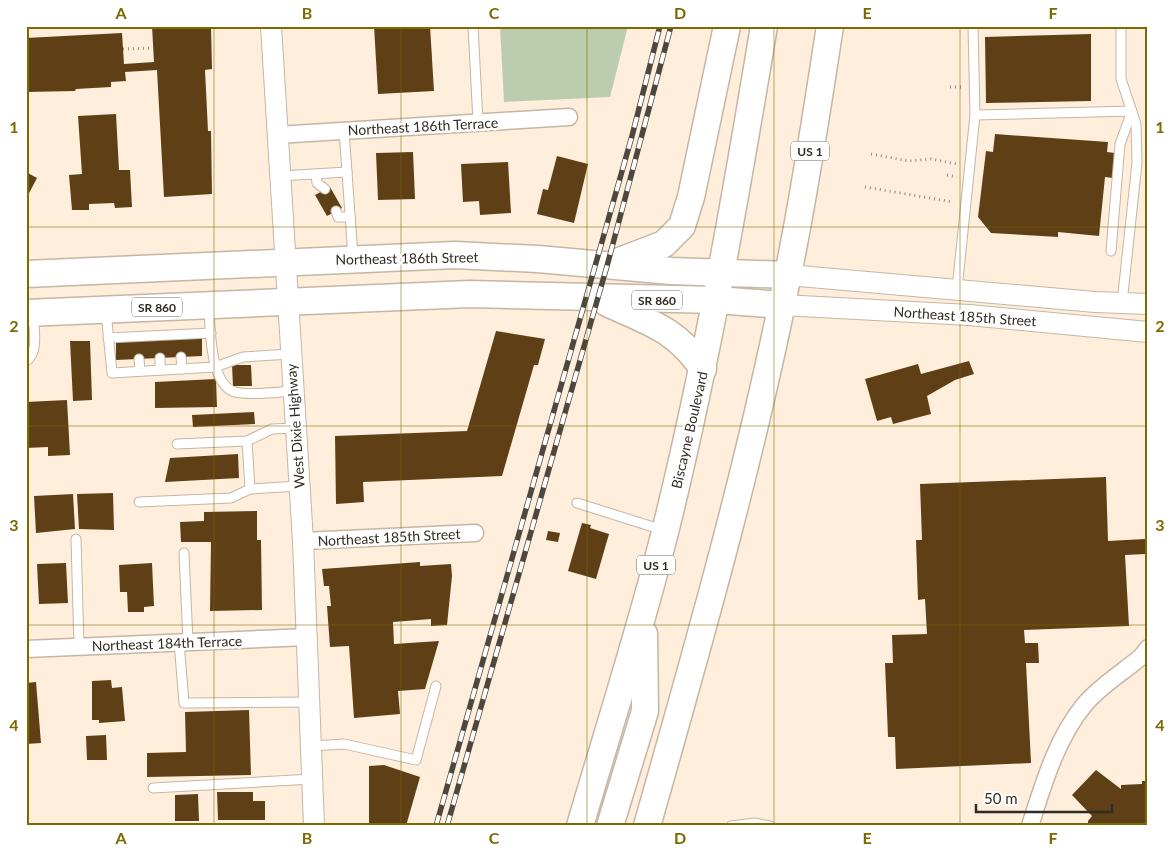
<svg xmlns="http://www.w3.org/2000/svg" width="1174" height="852" font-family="Lato,sans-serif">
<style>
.green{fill:#bbcdac}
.building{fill:#5f4016}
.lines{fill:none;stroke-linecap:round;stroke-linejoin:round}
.service-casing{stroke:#c5b6a4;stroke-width:11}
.minor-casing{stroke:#c5b6a4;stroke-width:19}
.tertiary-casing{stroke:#c5b6a4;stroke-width:22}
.primary-casing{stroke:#c5b6a4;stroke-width:29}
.path{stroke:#978c7f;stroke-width:3;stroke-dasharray:1 4;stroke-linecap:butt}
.service{stroke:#fff;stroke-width:9}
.minor{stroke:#fff;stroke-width:16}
.tertiary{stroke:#fff;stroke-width:20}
.primary{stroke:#fff;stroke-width:26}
.rail-casing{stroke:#4e473e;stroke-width:5.5}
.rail{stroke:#fff;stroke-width:4;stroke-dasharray:11;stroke-linecap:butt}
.grid{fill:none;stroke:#7e6800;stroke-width:1;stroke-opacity:0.55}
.labels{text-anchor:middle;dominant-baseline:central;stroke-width:5;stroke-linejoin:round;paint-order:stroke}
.shield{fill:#fff;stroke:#6f6b66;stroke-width:1}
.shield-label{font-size:12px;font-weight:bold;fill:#312b24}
.street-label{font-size:14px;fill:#312b24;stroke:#fff}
.neatline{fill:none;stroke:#7e6800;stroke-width:2}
.grid-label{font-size:16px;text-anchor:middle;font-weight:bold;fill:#7e6800}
</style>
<rect width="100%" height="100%" fill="#feeedb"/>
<polygon class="green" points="500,26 628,26 610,97 504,102"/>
<g class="building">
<polygon points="152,26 211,26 212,69 205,70 208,131 211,131 212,194 164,197 157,70 125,72 126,81 111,82 111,87 76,89 75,91 26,92 26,38 122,33 124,64 154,62"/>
<polygon points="374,26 430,26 434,91 378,94"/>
<polygon points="1091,34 1091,101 986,103 985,37"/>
<polygon points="116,114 119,170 130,170 132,207 115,208 114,203 89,204 89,210 72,210 69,175 82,174 78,116"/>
<polygon points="995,134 1108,142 1107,152 1123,154 1120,179 1105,177 1099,236 1058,232 1058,237 991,233 978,217 986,151 993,152"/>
<polygon points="413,152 415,199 378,200 376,153"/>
<polygon points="557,156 588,164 574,223 537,214 543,189 548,190"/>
<polygon points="508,162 511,213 480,215 479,201 463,202 461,164"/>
<polygon points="26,172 37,178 26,199"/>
<polygon points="330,187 342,208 327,216 315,195"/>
<polygon points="496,331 545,339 538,365 534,365 502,476 363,482 364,502 336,504 335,436 467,431"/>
<polygon points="202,337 202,356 116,360 116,340"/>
<polygon points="70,341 90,341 92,400 73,401"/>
<polygon points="969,361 974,374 955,380 927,396 931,414 893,424 891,417 877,421 865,379 918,364 921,374"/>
<polygon points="232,365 251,365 252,386 233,386"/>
<polygon points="216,379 217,407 155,408 155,382"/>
<polygon points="67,400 70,455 48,456 48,447 26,448 26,402"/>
<polygon points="254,412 255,424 193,427 192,415"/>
<polygon points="238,454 239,478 165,482 170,458"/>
<polygon points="1106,477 1108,541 1145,539 1145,554 1125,555 1129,626 1024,630 1025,643 1038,643 1039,663 1026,663 1031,763 896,769 895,737 888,737 885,663 893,663 892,635 927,634 925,599 918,600 916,540 922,540 920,484"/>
<polygon points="113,493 114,530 79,529 77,494"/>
<polygon points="73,494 75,529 36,533 34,496"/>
<polygon points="257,511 257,540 261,540 262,610 210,611 211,542 181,542 180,522 204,521 204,512"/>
<polygon points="582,523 591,525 590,528 609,534 596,579 568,571"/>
<polygon points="548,531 560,533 558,542 546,540"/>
<polygon points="420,562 420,566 451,564 452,576 447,625 431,626 431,619 393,622 394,644 439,641 425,689 398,691 400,714 354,718 349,646 330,647 327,606 331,606 329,586 324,586 322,569"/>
<polygon points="66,563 68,603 39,604 37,564"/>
<polygon points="152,563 154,606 144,607 144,612 128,612 127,592 120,592 119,565"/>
<polygon points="111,680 112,688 122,687 125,721 99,723 99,720 92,720 92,681"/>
<polygon points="36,682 41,743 26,744 26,683"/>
<polygon points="249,710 251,775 147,777 147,753 186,752 185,712"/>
<polygon points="106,735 107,760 87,760 86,736"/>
<polygon points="384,765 420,777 406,826 369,826 369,766"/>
<polygon points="1096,770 1121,789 1121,785 1142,784 1142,781 1148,781 1148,826 1088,826 1088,821 1092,816 1072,795"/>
<polygon points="217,792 253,792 253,801 265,801 265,820 218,820"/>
<polygon points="198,794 199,821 175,821 175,795"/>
</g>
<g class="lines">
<defs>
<g id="service">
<polyline points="473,26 478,122"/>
<polyline points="1121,26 1121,79 1136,124 1137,163 1122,303"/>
<polyline points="975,115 1132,111 1120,144 1111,251"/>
<polyline points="344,130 353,257"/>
<polyline points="316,174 317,183 325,189"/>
<polyline points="280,176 347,172"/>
<polyline points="336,211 338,217 350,217"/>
<polyline points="957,289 975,115 973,26"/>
<path d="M209,307C210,328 210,385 235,392C249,396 277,392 293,391"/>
<polyline points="106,312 112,373 215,367 243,357 291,354"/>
<polyline points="108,338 211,333"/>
<polyline points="181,357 182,369"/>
<polyline points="160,358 160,370"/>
<polyline points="139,359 140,371"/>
<path d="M26,361C39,353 34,329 33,315"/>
<polyline points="247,441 250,489"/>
<polyline points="177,444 247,441 272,429 295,428"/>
<polyline points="139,502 231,498 250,489 299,486"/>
<polyline points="577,503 663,530"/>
<polyline points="76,539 79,646"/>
<polyline points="184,553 188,642"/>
<polyline points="179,642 184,703 310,702"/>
<polyline points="311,746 344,744 416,760 436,686"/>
<polyline points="153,788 312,779"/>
<polyline points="731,826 754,823 770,826"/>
</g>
<g id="minor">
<polyline points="277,135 569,117"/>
<polyline points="303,541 475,533"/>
<polyline points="26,649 308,637"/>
<path d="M1030,826C1043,785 1057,737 1085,704C1100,686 1123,672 1141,657L1148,648"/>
</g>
<g id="tertiary">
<polyline points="271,26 303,541 314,826"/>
<polyline points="788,275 1095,302 1148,304"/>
<polyline points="782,305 969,315 1148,332"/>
</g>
<g id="primary">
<polyline points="617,262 664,244 682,226 691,197 727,26"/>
<polyline points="26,274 455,255 538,259 671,271 788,275"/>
<path d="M607,303C648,322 677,329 703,369"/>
<polyline points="26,313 470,294 716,300 782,305"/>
<path d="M580,826C609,727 641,628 666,528C707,362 736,195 764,26"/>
<polyline points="610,826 645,711 644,634"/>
<path d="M647,826C699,643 751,461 788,274C805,192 817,109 830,26"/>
</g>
</defs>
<use href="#service" class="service-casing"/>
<use href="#minor" class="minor-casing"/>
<use href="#tertiary" class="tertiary-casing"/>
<use href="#primary" class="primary-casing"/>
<g class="path">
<polyline points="123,49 153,48"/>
<polyline points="950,87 962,87"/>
<polyline points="871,154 909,161 931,159 957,164"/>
<polyline points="947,175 957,177"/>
<polyline points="865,187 953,202"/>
</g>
<use href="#service" class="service"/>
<use href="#minor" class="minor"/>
<use href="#tertiary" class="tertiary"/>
<use href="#primary" class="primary"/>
<defs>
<g id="rail">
<polyline points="436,826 632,136 660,26"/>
<polyline points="447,826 607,266 671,26"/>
</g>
</defs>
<use href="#rail" class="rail-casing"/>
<use href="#rail" class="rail"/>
</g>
<path class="grid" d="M214,26V826M401,26V826M587,26V826M774,26V826M960,26V826M26,227H1148M26,426H1148M26,625H1148"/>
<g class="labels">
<g class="shield">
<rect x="791" y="141.5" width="38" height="19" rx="4"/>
<rect x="632" y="290.5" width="50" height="19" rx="4"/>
<rect x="132" y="297.5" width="50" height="19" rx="4"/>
<rect x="637" y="555.5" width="38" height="19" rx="4"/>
</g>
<g class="shield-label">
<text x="810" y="151">US 1</text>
<text x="657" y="300">SR 860</text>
<text x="157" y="307">SR 860</text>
<text x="656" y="565">US 1</text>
</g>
<g class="street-label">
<text transform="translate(423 126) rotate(-3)">Northeast 186th Terrace</text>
<text transform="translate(407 258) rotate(-1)">Northeast 186th Street</text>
<text transform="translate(965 316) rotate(4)">Northeast 185th Street</text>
<text transform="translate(295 426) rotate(-94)">West Dixie Highway</text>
<text transform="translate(689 430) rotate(-77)">Biscayne Boulevard</text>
<text transform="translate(389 537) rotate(-3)">Northeast 185th Street</text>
<text transform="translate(167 643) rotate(-2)">Northeast 184th Terrace</text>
</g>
</g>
<rect width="1174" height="852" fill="none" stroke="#ffffff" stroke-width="55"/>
<path d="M976 804v8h136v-8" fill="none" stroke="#312b24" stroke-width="2.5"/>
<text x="984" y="804" font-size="15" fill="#312b24" stroke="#ffffff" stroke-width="4" paint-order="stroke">50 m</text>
<rect x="28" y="28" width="1118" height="796" class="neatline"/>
<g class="grid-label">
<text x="121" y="19">A</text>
<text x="307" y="19">B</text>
<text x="494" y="19">C</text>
<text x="680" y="19">D</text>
<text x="867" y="19">E</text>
<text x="1053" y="19">F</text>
<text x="14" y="133">1</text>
<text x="1160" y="133">1</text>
<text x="14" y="332">2</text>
<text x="1160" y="332">2</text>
<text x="14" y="531">3</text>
<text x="1160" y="531">3</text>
<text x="14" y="731">4</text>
<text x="1160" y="731">4</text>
<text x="121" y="844">A</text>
<text x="307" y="844">B</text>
<text x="494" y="844">C</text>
<text x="680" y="844">D</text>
<text x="867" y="844">E</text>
<text x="1053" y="844">F</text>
</g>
</svg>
